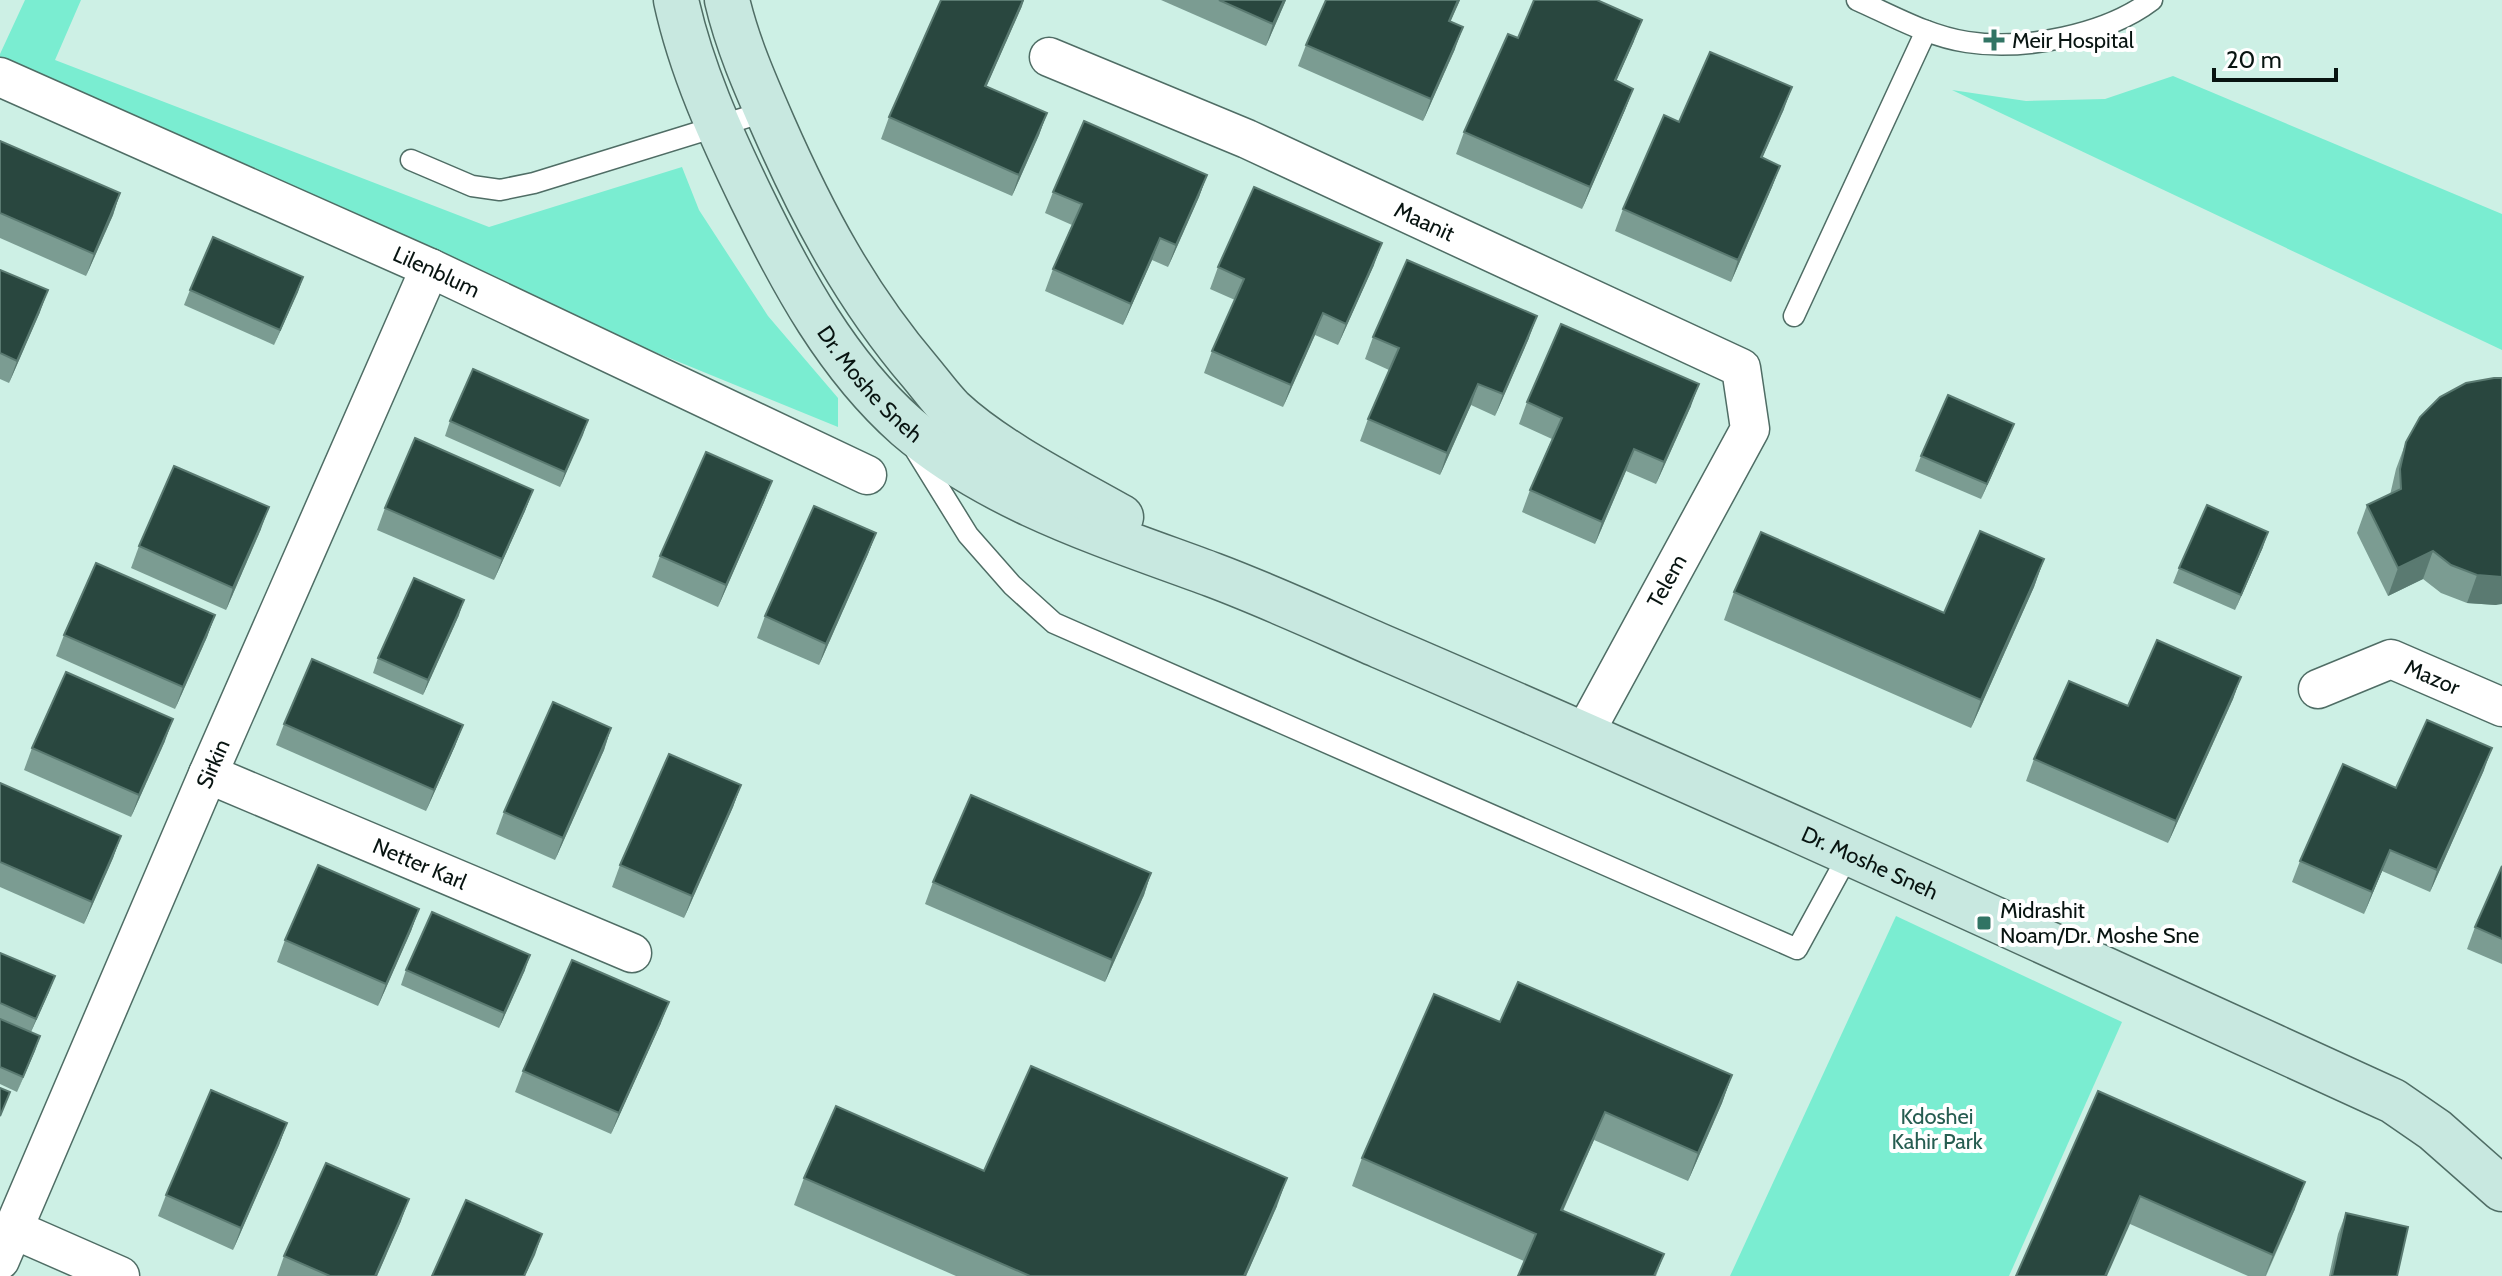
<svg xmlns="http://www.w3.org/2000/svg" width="2502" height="1276" font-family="Cabin,sans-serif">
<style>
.green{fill:#7aedd1}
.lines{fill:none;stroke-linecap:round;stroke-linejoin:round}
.lane-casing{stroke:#4f6d65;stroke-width:23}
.street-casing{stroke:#4f6d65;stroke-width:41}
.secondary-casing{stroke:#4f6d65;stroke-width:47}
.lane{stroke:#fff;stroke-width:20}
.street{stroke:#fff;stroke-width:38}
.secondary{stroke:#c8e8e0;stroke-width:44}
.wall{fill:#7b9c92}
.shaded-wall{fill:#5a7a71}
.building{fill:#29473f;stroke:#5a7a71;stroke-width:2}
.poi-dot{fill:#317464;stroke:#fff;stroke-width:3}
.labels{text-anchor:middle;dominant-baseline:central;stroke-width:8;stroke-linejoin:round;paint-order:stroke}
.poi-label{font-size:22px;fill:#081411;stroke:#fff;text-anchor:start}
.street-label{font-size:22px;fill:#081411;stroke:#fff}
.park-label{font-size:22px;fill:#265d51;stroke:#fff}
</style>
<rect width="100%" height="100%" fill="#cdf0e5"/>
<g class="green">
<polygon points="25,0 81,0 55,60 489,227 682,167 699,210 768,316 838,398 838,427 0,84 0,54"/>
<polygon points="2173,76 2502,214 2502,350 1952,90 2026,101 2105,99"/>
<polygon points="1896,916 2122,1022 2009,1276 1730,1276"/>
</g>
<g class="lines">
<defs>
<g id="lane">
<path d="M1857,0C1893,16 1928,36 1967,42C2024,51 2106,35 2152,0"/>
<polyline points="411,160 472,186 500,190 534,183 767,111"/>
<polyline points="1794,316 1926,31"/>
<polyline points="916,451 968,535 1012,585 1054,623 1797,949 1850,852"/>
</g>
<g id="street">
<path id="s1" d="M1049,57L1247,139L1741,368L1750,429L1584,734"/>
<path id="s2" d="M0,77L430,268L867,475"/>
<path id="s3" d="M2318,689L2391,659L2502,707"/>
<path id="s4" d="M208,774L632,953"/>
<polyline points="13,1229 120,1276"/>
<path id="s5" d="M0,1260L208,774L430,268"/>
</g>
<g id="secondary">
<path id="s6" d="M676,0C691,69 721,135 752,199C792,281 837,365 907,427C993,501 1108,536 1213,575C1269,596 1325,622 1380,646C1720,792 2056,947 2393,1101L2435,1130L2502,1189"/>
<path d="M727,0C737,43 755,84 773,125C813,216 856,297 921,373C931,385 941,399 952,410C996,451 1068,487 1121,517"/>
</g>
</defs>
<use href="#lane" class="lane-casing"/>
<use href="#street" class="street-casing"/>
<use href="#secondary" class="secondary-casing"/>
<use href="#lane" class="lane"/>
<use href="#street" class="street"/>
<use href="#secondary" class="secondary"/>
</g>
<g class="wall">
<polygon points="1161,0 1286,0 1266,46"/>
<polygon points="1326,0 1460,0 1450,22 1455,49 1423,121 1298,66 1306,45"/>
<polygon points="1022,6 986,87 1047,113 1039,135 1012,196 881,139 889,117"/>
<polygon points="1518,38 1634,41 1616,81 1633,89 1625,110 1582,209 1456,154 1464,132"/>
<polygon points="1784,109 1762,158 1780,166 1772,187 1731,282 1615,231 1623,209 1679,122"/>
<polygon points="0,141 120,193 113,215 86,276 0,238"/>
<polygon points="1207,175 1199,197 1168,267 1152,260 1123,325 1045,291 1053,269 1072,225 1045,213 1053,192"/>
<polygon points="1374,265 1338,345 1315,335 1283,407 1204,373 1212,351 1235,300 1210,289 1218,267"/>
<polygon points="0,270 40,312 9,383 0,379"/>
<polygon points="303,277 274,345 184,305 190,290"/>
<polygon points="1373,337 1529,338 1495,416 1471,405 1440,475 1360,441 1368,419 1389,370 1365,359"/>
<polygon points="1527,402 1691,406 1656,484 1626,471 1595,544 1522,512 1530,490 1552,439 1519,424"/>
<polygon points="588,420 560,487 445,436 450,421"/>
<polygon points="2008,439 1981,499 1915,471 1921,456"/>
<polygon points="2406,442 2496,605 2467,603 2441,593 2423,579 2388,596 2357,533 2367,505 2390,495 2396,469"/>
<polygon points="772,481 764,502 718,607 652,577 660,556"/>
<polygon points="533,490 525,511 494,580 377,530 385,508"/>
<polygon points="261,529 226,610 131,568 139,546"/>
<polygon points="876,533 868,554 819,665 757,638 765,616"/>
<polygon points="2263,547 2235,610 2173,583 2179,568"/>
<polygon points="2044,559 2034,587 1971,728 1724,620 1734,592 1944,613"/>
<polygon points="215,615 207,637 175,709 56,656 64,635"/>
<polygon points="459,615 423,695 373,673 378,658"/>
<polygon points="2241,677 2233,699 2168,843 2026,781 2034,759 2128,706"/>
<polygon points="284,724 463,725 455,746 426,811 276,745"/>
<polygon points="611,728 604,750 555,860 496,834 504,812"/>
<polygon points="165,741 131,817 24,770 32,748"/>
<polygon points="2484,770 2430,892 2382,871 2364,914 2292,882 2300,861 2396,788"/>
<polygon points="0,783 121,836 113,858 84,924 0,887"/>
<polygon points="741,785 733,807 684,918 612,887 620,865"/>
<polygon points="2502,866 2502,964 2467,949 2475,927"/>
<polygon points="1151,873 1144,895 1105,982 925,904 933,882"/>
<polygon points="419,909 411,931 378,1006 277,962 285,940"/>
<polygon points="0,953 55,976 31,1032 40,1036 17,1092 0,1084"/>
<polygon points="406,970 525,970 499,1028 401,985"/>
<polygon points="1500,1022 1732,1075 1722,1103 1688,1181 1594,1140 1563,1211 1664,1254 1656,1276 1518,1276 1524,1261 1352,1186 1362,1158"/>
<polygon points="661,1023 611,1134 515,1092 523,1071"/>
<polygon points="2098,1091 2295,1209 2266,1276 2248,1276 2130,1224"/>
<polygon points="287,1123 279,1145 233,1250 158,1216 166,1195"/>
<polygon points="984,1171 1277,1206 1246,1276 956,1276 794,1205 804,1178"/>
<polygon points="2346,1213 2397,1276 2329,1276 2338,1234"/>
<polygon points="401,1221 377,1276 277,1276 284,1256"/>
</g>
<g class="shaded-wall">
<polygon points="1023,0 1024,0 1022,6 977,108 985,86"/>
<polygon points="1284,0 1286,0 1266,46 1273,24"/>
<polygon points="1458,0 1460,0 1441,43 1449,21"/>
<polygon points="1642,20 1634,41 1607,102 1615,80"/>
<polygon points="1463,27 1455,49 1423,121 1431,99"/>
<polygon points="1792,87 1784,109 1753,179 1761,157"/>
<polygon points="1633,89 1625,110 1582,209 1590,187"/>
<polygon points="1047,113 1039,135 1012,196 1019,175"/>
<polygon points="1780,166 1772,187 1731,282 1738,260"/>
<polygon points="1207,175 1199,197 1168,267 1176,245"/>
<polygon points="120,193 113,215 86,276 94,254"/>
<polygon points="1160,238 1152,260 1123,325 1131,304"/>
<polygon points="1382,243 1374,265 1338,345 1346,324"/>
<polygon points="303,277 298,292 274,345 280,330"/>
<polygon points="48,290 40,312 9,383 17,361"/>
<polygon points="1323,313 1315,335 1283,407 1291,385"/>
<polygon points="1537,316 1529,338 1495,416 1503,394"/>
<polygon points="1478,384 1471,405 1440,475 1447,453"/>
<polygon points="1699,384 1691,406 1656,484 1664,462"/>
<polygon points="588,420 583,435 560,487 565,472"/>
<polygon points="2014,424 2008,439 1981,499 1987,484"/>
<polygon points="1634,449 1626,471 1595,544 1602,522"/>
<polygon points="772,481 764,502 718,607 726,585"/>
<polygon points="533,490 525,511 494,580 502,559"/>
<polygon points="269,507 261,529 226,610 233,588"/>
<polygon points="2268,532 2263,547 2235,610 2241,595"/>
<polygon points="876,533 868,554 819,665 826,644"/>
<polygon points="2433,551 2423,579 2388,596 2398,568"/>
<polygon points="2044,559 2034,587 1971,728 1981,700"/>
<polygon points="2477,575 2502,577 2502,604 2496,605 2467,603"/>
<polygon points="464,600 459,615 423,695 428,680"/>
<polygon points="215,615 207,637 175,709 183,687"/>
<polygon points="2241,677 2233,699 2168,843 2176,821"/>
<polygon points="173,719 165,741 131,817 139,795"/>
<polygon points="463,725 455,746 426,811 434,790"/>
<polygon points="611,728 604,750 555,860 563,838"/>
<polygon points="2492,748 2484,770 2430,892 2437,870"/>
<polygon points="741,785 733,807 684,918 692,896"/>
<polygon points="121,836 113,858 84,924 92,902"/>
<polygon points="2390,850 2382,871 2364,914 2372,892"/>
<polygon points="1151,873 1144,895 1105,982 1112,960"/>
<polygon points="419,909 411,931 378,1006 386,984"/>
<polygon points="530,955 525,970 499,1028 504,1013"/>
<polygon points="55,976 49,992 30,1034 36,1019"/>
<polygon points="669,1002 661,1023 611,1134 619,1113"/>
<polygon points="40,1036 35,1051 17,1092 23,1077"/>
<polygon points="1732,1075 1722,1103 1688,1181 1698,1153"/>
<polygon points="1605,1112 1594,1140 1551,1237 1561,1210"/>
<polygon points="287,1123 279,1145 233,1250 241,1228"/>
<polygon points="1287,1178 1277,1206 1246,1276 1244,1276"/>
<polygon points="2305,1182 2295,1209 2265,1276 2273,1255"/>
<polygon points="2140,1196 2130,1224 2107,1276 2105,1276"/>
<polygon points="409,1199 401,1221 377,1276 375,1276"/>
<polygon points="542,1234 535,1255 525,1276 524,1276"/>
</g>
<g class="building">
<polygon points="941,0 1023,0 985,86 1047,113 1019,175 889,117"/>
<polygon points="1219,0 1284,0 1273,24"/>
<polygon points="1326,0 1458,0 1449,21 1463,27 1431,99 1306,45"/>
<polygon points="1534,0 1597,0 1642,20 1615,80 1633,89 1590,187 1464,132 1508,34 1518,38"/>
<polygon points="1710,52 1792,87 1761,157 1780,166 1738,260 1623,209 1664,115 1679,122"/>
<polygon points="1084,121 1207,175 1176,245 1160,238 1131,304 1053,269 1082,204 1053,192"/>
<polygon points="0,141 120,193 94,254 0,213"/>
<polygon points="1254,187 1382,243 1346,324 1323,313 1291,385 1212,351 1244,279 1218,267"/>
<polygon points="213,237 303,277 280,330 190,290"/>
<polygon points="1407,260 1537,316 1503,394 1478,384 1447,453 1368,419 1399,348 1373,337"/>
<polygon points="0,270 48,290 17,361 0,353"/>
<polygon points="1561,324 1699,384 1664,462 1634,449 1602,522 1530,490 1562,418 1527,402"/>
<polygon points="473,369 588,420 565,472 450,421"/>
<polygon points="2494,378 2502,378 2502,577 2477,575 2451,565 2433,551 2398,568 2367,505 2401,489 2400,469 2406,442 2420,417 2440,397 2466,383"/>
<polygon points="1948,395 2014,424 1987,484 1921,456"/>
<polygon points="415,438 533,490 502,559 385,508"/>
<polygon points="706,452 772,481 726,585 660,556"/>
<polygon points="174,466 269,507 233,588 139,546"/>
<polygon points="2207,505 2268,532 2241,595 2179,568"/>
<polygon points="814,506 876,533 826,644 765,616"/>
<polygon points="1980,531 2044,559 1981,700 1734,592 1761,532 1944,613"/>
<polygon points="96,563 215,615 183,687 64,635"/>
<polygon points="414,578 464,600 428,680 378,658"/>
<polygon points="2157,640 2241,677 2176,821 2034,759 2069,681 2128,706"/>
<polygon points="312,659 463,725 434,790 284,724"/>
<polygon points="66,672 173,719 139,795 32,748"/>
<polygon points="553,702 611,728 563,838 504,812"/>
<polygon points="2427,720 2492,748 2437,870 2390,850 2372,892 2300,861 2343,764 2396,788"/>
<polygon points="669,754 741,785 692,896 620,865"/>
<polygon points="0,783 121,836 92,902 0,862"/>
<polygon points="971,795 1151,873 1112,960 933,882"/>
<polygon points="318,865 419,909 386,984 285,940"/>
<polygon points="2502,866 2502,939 2475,927"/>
<polygon points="432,912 530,955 504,1013 406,970"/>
<polygon points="0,953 55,976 36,1019 0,1003"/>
<polygon points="572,960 669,1002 619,1113 523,1071"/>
<polygon points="1518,982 1732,1075 1698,1153 1605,1112 1561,1210 1664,1254 1654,1276 1518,1276 1536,1234 1362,1158 1434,994 1500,1022"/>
<polygon points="0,1019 40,1036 23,1077 0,1067"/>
<polygon points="1031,1066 1287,1178 1244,1276 1030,1276 804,1178 836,1106 984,1171"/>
<polygon points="0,1088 10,1092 0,1116"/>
<polygon points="211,1090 287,1123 241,1228 166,1195"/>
<polygon points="2098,1091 2305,1182 2273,1255 2140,1196 2105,1276 2016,1276"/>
<polygon points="326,1163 409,1199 375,1276 330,1276 284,1256"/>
<polygon points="466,1200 542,1234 524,1276 432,1276"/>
<polygon points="2346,1213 2408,1227 2397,1276 2332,1276"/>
</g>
<g class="poi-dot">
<path d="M1990 28h8v8h8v8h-8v8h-8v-8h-8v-8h8z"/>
<rect x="1976" y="915" width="16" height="16" rx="4"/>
</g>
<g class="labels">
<g class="poi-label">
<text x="2012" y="40">Meir Hospital</text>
<text x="2000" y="910">Midrashit<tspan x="2000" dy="25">Noam/Dr. Moshe Sne</tspan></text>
</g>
<g class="street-label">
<text stroke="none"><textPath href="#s1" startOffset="410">Maanit</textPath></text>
<text stroke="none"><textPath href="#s2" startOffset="478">Lilenblum</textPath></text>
<text stroke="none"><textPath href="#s6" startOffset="434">Dr. Moshe Sneh</textPath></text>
<text transform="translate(1667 581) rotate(-61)">Telem</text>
<text stroke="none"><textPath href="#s3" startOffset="124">Mazor</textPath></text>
<text stroke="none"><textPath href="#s5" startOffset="540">Sirkin</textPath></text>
<text stroke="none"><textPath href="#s6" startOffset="1550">Dr. Moshe Sneh</textPath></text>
<text stroke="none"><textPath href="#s4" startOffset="230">Netter Karl</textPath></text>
</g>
<g class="park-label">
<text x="1937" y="1116">Kdoshei<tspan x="1937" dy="25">Kahir Park</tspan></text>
</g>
</g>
<path d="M2214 68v12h122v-12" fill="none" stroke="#081411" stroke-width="4"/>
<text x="2226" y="68" font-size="24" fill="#081411" stroke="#ffffff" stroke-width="6" paint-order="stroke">20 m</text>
</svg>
